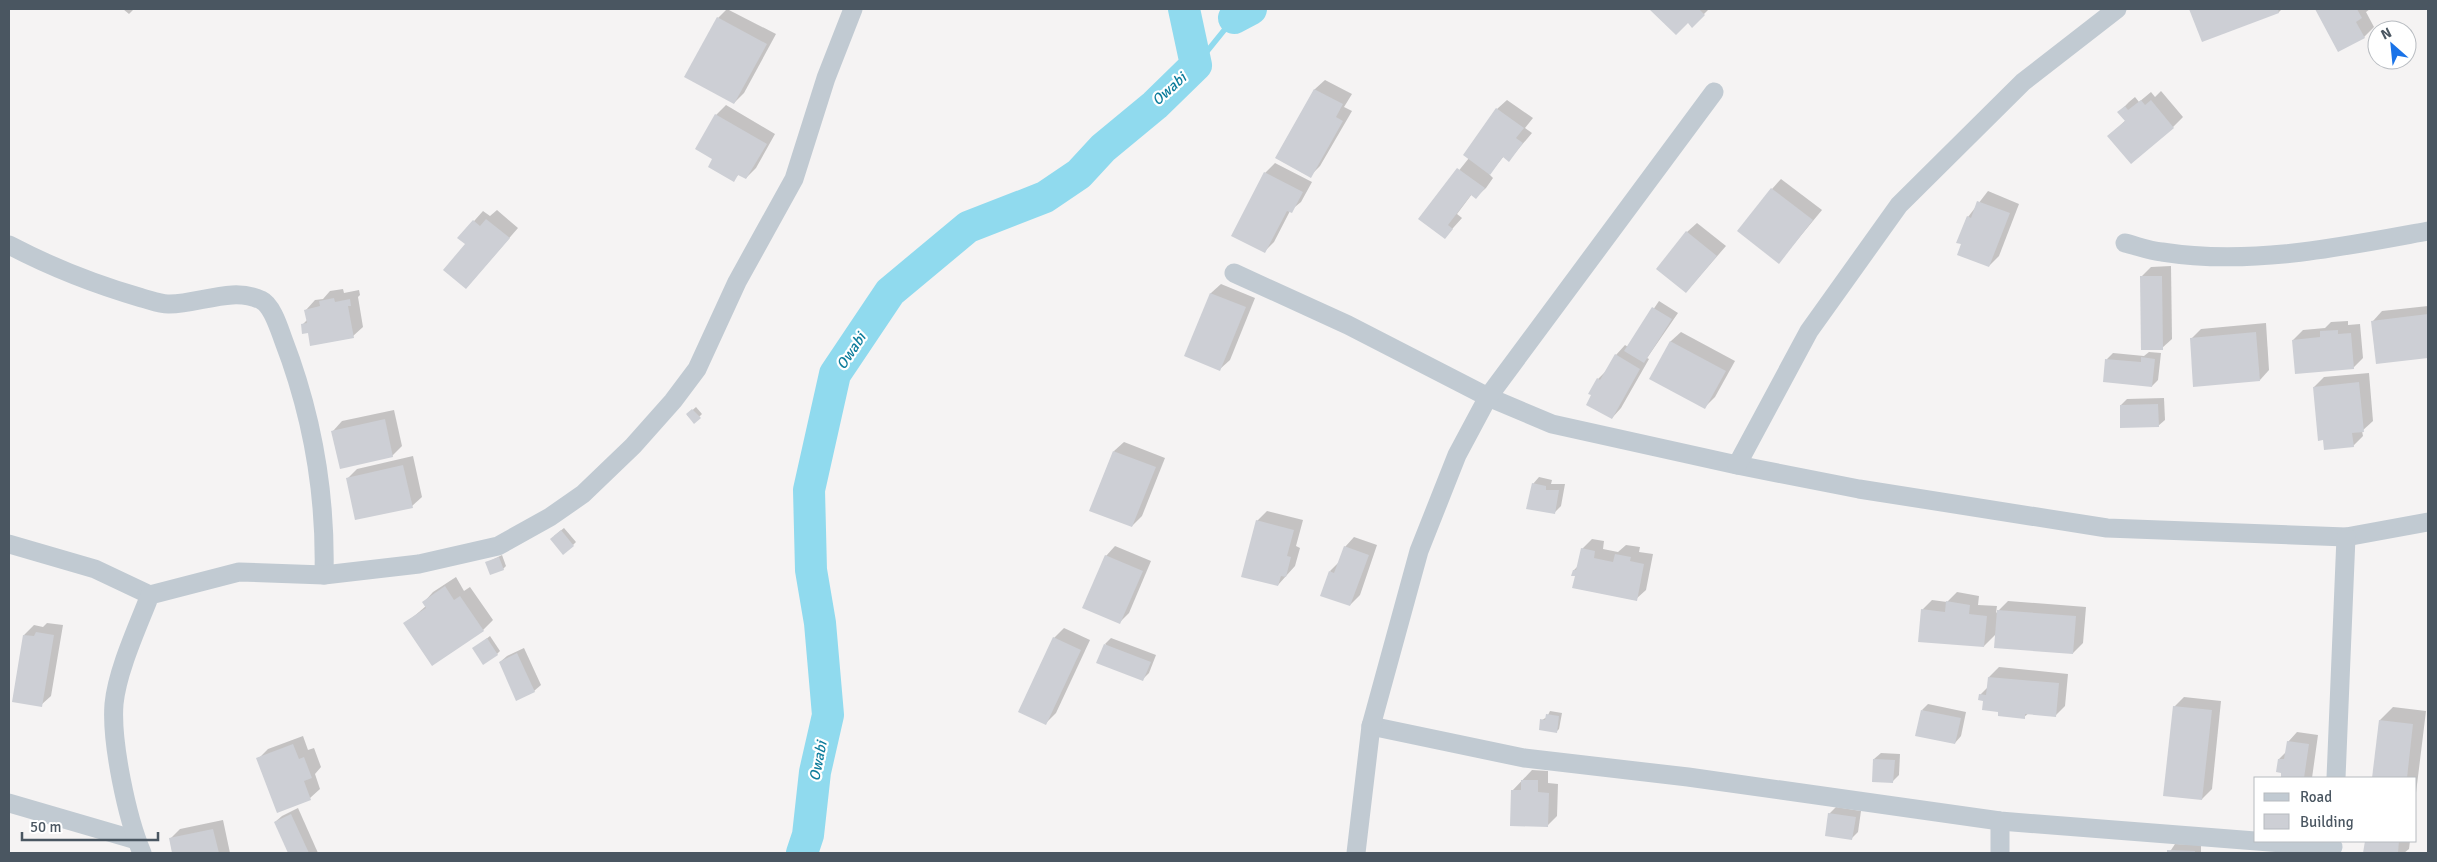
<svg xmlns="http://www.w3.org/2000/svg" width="2437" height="862" font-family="Signika,sans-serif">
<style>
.shadow{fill:#0003}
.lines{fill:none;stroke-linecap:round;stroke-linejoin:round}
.stream{stroke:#90daee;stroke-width:5.5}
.river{stroke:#90daee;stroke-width:32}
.building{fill:#cdcfd5}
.minor{stroke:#c1cad2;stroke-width:19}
.labels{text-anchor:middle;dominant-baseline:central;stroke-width:4.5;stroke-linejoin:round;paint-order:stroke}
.water-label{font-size:15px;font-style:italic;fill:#0c7c9b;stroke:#fff}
</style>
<rect width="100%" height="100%" fill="#f5f3f3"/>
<g class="shadow">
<polygon points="123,9 134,9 129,14"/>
<polygon points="727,9 776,34 744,93 734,103 718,18"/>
<polygon points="1651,9 1709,9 1692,26 1688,22 1676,34"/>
<polygon points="2191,9 2282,9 2279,12 2202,40"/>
<polygon points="2317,9 2370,9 2366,12 2374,27 2364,37 2339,50"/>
<polygon points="1325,80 1352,94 1344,107 1352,111 1320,166 1310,176 1277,158 1315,89"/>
<polygon points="2161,91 2183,117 2173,127 2109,136 2126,120 2119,112 2129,102 2135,97 2139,102 2151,92 2155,97"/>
<polygon points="1507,100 1533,118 1525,128 1532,133 1509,160 1504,156 1489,174 1493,178 1486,188 1476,197 1472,194 1457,214 1462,218 1445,237 1420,219 1469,158 1497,109"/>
<polygon points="726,105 775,134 756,168 746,178 739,174 733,180 714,158 716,115"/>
<polygon points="1275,163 1312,182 1301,202 1290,211 1274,242 1264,252 1265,173"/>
<polygon points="1781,179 1822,210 1779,262 1772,189"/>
<polygon points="1988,191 2019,204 1999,256 1989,266 1968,217"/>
<polygon points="497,210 518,228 466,288 466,244 459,238 483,211 490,216"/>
<polygon points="1697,223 1726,246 1686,292 1687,232"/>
<polygon points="2171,266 2172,339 2162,348 2141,277 2151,267"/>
<polygon points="1221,284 1255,298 1230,360 1220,369 1186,355 1211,293"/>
<polygon points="343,289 344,293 359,290 360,295 358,297 363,327 353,336 309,331 302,325 307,320 306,310 315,300 323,299 330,291"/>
<polygon points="1659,301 1678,313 1647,358 1649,359 1621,408 1612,418 1598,379 1607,370 1616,355 1625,345 1628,347"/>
<polygon points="2428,306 2428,357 2377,363 2373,321 2382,311"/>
<polygon points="2348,321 2348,325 2360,324 2363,358 2353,368 2293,340 2303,330 2325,328 2331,322"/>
<polygon points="2266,323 2269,370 2260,380 2191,339 2201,329"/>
<polygon points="1681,332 1735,361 1715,397 1705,407 1651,378 1671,341"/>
<polygon points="2149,352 2161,353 2158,380 2152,386 2104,381 2107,359 2113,353 2144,356"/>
<polygon points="2369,373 2373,421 2362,431 2363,436 2353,446 2314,387 2324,377"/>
<polygon points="2164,398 2165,420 2158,426 2121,405 2127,399"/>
<polygon points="696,407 702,414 694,422 687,415"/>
<polygon points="394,410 402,446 392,456 333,431 342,421"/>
<polygon points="1124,442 1165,458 1142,516 1132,526 1114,451"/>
<polygon points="413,456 422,497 412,506 347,479 357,469"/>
<polygon points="1539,477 1552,480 1551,484 1565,484 1561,506 1554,513 1533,484"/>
<polygon points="1267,511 1303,520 1296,546 1300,548 1295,566 1278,585 1257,521"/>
<polygon points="564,528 576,542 573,545 554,536"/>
<polygon points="1354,537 1377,545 1360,595 1350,605 1330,571 1339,562 1345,547"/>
<polygon points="1592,539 1604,541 1603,549 1618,552 1626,545 1640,547 1639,552 1653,554 1646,590 1636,599 1576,576 1574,570 1579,565 1582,549"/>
<polygon points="1115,546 1151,561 1129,613 1120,622 1106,556"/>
<polygon points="502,555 506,566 503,569 486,563"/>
<polygon points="456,577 464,591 470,587 493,620 483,630 405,624 426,606 424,602 433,592"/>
<polygon points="1957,592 1979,596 1978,605 1997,606 1996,613 2008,601 2086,607 2083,643 2073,653 1996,634 1984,646 1922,610 1932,600 1947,602"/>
<polygon points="47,623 63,625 51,696 41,705 24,635 34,625 43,627"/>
<polygon points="1064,628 1090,640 1056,713 1046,723 1054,638"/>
<polygon points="490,636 500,651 497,654 477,646"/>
<polygon points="1111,638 1156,655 1149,673 1143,679 1105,644"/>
<polygon points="524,648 541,685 534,691 500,662 507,656"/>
<polygon points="1999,667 2068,674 2065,706 2055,716 2029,713 2024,717 1984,700 1980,695 1988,687 1989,677"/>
<polygon points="2184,697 2221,701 2212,789 2202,799 2174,707"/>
<polygon points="1928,704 1966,712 1961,736 1955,743 1922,710"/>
<polygon points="2393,707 2426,711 2416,793 2416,778 2373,778 2380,720"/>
<polygon points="1550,711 1562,713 1559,729 1556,732 1542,720 1547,717"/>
<polygon points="2297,732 2318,735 2312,778 2282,778 2279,759 2286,752 2288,742"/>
<polygon points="303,736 308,750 314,748 321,767 315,774 320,789 310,798 258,759 268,749"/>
<polygon points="1881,753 1900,754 1899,775 1893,781 1874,759"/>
<polygon points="1532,770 1548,771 1548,783 1558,784 1557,816 1547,826 1512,791"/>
<polygon points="1836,807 1861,811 1858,832 1851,839 1829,814"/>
<polygon points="298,808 318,853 289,853 275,822 282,816"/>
<polygon points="223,820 230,853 174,853 170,839 180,829"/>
<polygon points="2366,841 2410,841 2409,849 2404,853 2364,853"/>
<polygon points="2175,844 2201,845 2201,853 2169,853"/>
</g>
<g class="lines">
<polyline class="stream" points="1196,65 1234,18 1236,9"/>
<g class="river">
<polyline points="1234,18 1251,9"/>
<polyline points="802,853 808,835 815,772 828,715 820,623 811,570 809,490 835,374 890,292 968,227 1045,197 1079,174 1103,148 1155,105 1196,65 1184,9"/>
</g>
</g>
<g class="building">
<polygon points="1649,9 1699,9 1705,15 1692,28 1688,23 1676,35"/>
<polygon points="2189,9 2278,9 2279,13 2202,42"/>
<polygon points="2315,9 2357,9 2362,18 2356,22 2365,38 2338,52"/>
<polygon points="717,17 767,44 734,104 684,77"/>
<polygon points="1314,89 1343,104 1336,117 1343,121 1311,178 1275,158"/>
<polygon points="2141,100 2145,105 2151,100 2174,128 2131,164 2107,136 2125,121 2117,112 2125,106 2128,110"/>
<polygon points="1496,108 1524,128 1516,138 1523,143 1509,162 1503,157 1490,175 1463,155"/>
<polygon points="715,114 767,144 746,179 738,175 734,182 708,167 712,159 695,149"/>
<polygon points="1457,168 1485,188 1476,199 1471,195 1448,225 1453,229 1445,239 1418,219"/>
<polygon points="1264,172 1303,192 1292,213 1287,211 1265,253 1231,236"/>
<polygon points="1771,188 1813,220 1779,264 1737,231"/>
<polygon points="1977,201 2010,213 1989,267 1957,255 1961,244 1956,243 1967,216 1971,218"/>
<polygon points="486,219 510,238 466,289 443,270 465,244 457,238 473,220 480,226"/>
<polygon points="1686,231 1717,256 1686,293 1656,269"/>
<polygon points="2140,276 2162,276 2163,350 2141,350"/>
<polygon points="1210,293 1246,307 1220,371 1184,356"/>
<polygon points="334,298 335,302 350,299 351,306 348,306 354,338 310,346 308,333 302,334 301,324 307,323 304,310 320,306 319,301"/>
<polygon points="1652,307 1672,319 1644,363 1624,351"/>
<polygon points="2428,314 2428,358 2376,364 2371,321"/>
<polygon points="2338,330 2338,334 2351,333 2354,369 2295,374 2292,340 2320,337 2320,331"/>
<polygon points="2256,332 2260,381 2193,387 2190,338"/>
<polygon points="1670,341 1726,371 1705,409 1649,379"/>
<polygon points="1615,354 1640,369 1612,419 1586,405 1591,395 1588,394 1597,378 1600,380"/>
<polygon points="2141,357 2155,359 2152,387 2103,382 2105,359 2141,362"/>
<polygon points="2359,382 2364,432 2352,433 2354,447 2324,450 2323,440 2318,441 2313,387"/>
<polygon points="2158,404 2159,427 2120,428 2120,405"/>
<polygon points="692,409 701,418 694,424 686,414"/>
<polygon points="385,419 393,457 340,469 331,431"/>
<polygon points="1113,451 1156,467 1132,527 1089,511"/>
<polygon points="403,465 413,508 355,520 346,478"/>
<polygon points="1532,483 1546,486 1546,490 1559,490 1555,514 1526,509"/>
<polygon points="1256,520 1294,530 1287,556 1291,557 1286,577 1281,576 1278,586 1241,577"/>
<polygon points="561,530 574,546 563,555 550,539"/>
<polygon points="1344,546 1369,555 1350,606 1320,596 1329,571 1334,573"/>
<polygon points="1581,548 1595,551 1594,558 1613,562 1615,554 1631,557 1630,561 1644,564 1637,601 1572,588 1575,576 1571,576 1573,570 1576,570"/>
<polygon points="1105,555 1143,571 1120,624 1082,608"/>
<polygon points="499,557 504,570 490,575 485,562"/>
<polygon points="445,586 454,600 460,596 484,631 432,666 403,623 426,608 422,602"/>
<polygon points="1946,601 1970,605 1969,614 1987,616 1984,647 1918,642 1921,609 1945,612"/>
<polygon points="1997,610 2076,616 2073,654 1994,648"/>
<polygon points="36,632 54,635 42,707 12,702 23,635 34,636"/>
<polygon points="1053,637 1081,650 1046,725 1018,712"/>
<polygon points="487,638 498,655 483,665 472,648"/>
<polygon points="1104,644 1151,662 1143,681 1096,663"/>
<polygon points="517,653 535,692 516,701 499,662"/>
<polygon points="1988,677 2059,683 2056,717 2025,714 2025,719 1998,716 1998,712 1982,710 1983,701 1978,700 1979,694 1986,695"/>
<polygon points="2173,706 2212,710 2202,800 2163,796"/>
<polygon points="1921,710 1961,718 1955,744 1915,736"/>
<polygon points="1546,714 1559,716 1557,733 1539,730 1540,719 1545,720"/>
<polygon points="2379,720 2413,724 2407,778 2372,778"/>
<polygon points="2287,741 2309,744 2304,778 2281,778 2281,773 2276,772 2278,759 2284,759"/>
<polygon points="293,744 299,759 304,757 312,778 304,781 311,800 277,813 256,758"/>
<polygon points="1873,759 1895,760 1893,783 1872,782"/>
<polygon points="1521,780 1538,780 1538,792 1549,793 1548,827 1510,826 1511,790 1521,790"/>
<polygon points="1828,813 1856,817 1852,840 1825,836"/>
<polygon points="291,814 309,853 288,853 274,822"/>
<polygon points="213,829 219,853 172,853 169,838"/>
<polygon points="2365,841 2399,841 2398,853 2363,853"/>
<polygon points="2167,850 2195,851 2195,853 2167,853"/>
</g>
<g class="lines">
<g class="minor">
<path d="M2125,243C2137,246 2150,251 2162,252C2251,266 2341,247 2428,231"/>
<path d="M9,245C51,267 97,285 142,298C150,300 160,304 168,304C197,305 232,286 261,300C272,305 279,328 283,339C312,414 326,494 324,575"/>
<polyline points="1234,273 1348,325 1488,397 1552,424 1737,465 1859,489 2107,528 2346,537 2428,522"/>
<polyline points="1737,465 1809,331 1899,205 2023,82 2117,9"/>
<polyline points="9,544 95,569 150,595"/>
<polyline points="1371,726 1524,758 1688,777 2000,821 2333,847"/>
<polyline points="2336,778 2346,537"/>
<polyline points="9,803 136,840"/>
<polyline points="2000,821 2000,853"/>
<path d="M142,853C127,818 111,742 114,704C117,671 138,626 150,595L239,572L324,575L419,564L498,546L550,517L583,494L633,446L673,401L697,369L737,282L794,179L826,78L853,9"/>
<polyline points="1356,853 1371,726 1419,551 1457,455 1488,397 1714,92"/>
</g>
</g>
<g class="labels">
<g class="water-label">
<text transform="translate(1169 89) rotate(-42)">Owabi</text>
<text transform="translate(851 351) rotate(-56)">Owabi</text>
<text transform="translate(818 761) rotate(-79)">Owabi</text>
</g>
</g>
<rect width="2437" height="862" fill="none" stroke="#4a5661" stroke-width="20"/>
<rect x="2254" y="777" width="162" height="65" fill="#ffffff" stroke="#b7bbc0"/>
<rect x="2264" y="793" width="25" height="8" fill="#c1cad2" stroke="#b7bbc0"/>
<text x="2300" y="802" font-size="15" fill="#4a5661">Road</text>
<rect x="2264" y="814" width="25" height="15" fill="#cdcfd5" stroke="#b7bbc0"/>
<text x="2300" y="827" font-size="15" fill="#4a5661">Building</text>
<g transform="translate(2392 45) rotate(333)"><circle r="24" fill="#ffffff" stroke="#b7bbc0"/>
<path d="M0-4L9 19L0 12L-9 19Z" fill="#1a73e8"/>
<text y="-8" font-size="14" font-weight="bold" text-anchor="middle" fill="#4a5661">N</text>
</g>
<path d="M22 832v8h136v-8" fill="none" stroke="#4a5661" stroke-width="2.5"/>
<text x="30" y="832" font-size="15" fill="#4a5661" stroke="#ffffff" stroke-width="4" paint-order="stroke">50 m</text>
</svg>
